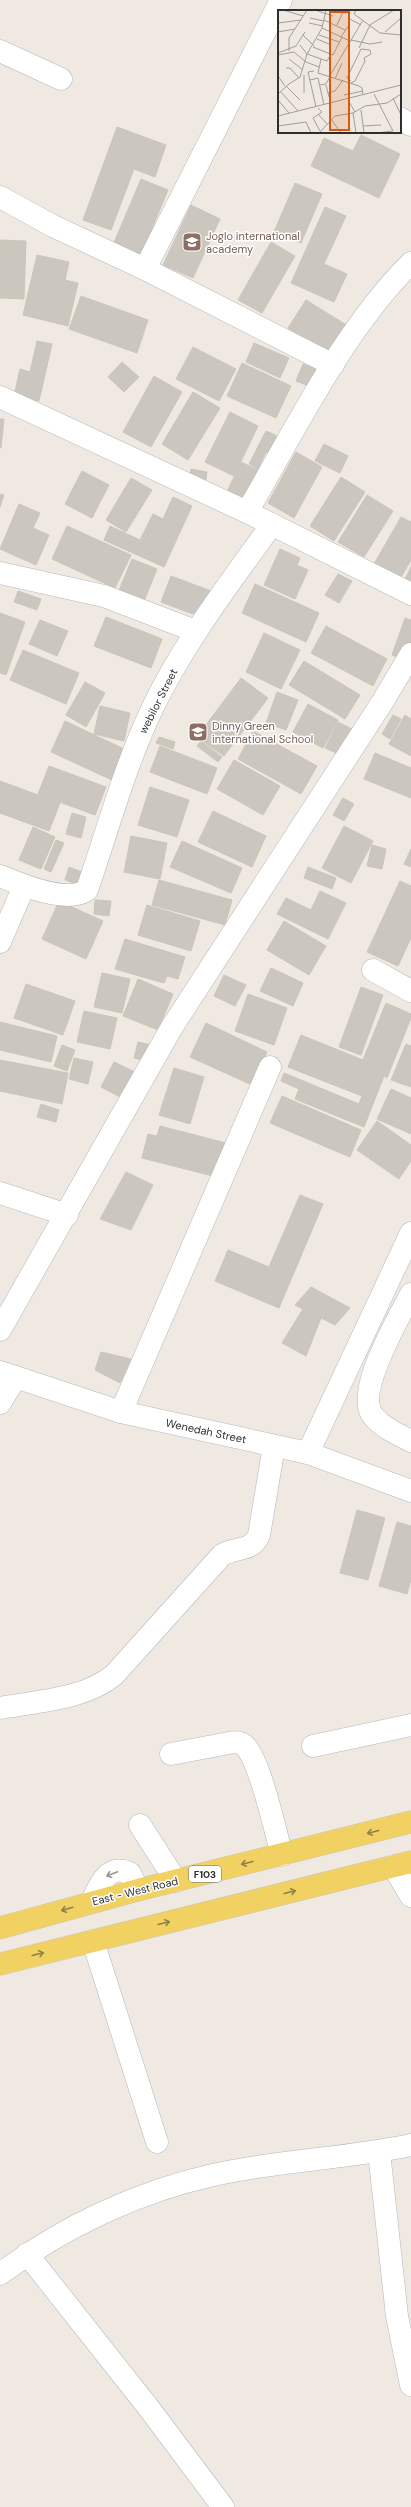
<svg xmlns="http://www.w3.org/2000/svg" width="411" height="2507" font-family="'DM Sans',sans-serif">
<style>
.building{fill:#cbc7bf;stroke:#cbc5ba}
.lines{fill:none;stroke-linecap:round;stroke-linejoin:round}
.minor-casing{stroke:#b4b7c1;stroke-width:23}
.major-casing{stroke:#c9c9c9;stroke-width:23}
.minor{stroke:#fff;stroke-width:22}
.major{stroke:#f2d163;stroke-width:22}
.oneway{stroke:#908048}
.oneway2{stroke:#969696}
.labels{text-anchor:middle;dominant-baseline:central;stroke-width:3;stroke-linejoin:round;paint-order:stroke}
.shield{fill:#fff;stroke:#6d6d6d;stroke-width:1}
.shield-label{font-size:10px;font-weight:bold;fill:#2e2e2e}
.education-label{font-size:11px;fill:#785e54;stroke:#fff;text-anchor:start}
.street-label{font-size:11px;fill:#2e2e2e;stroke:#fff}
.inset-road{fill:none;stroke:#a29e99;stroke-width:1}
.view{fill:#df570e;fill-opacity:0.15;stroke:#df570e;stroke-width:2}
.inset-edge{fill:none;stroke:#2e2e2e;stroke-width:2}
</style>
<rect width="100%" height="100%" fill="#efe9e1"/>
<g class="building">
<polygon points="117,127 166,145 155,177 134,169 111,230 83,220"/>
<polygon points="361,135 400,154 379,198 311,166 324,138 353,151"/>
<polygon points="141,179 168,190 140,257 113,245"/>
<polygon points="295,183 322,194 301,243 274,232"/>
<polygon points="191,205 220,219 193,278 163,265"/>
<polygon points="325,207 346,216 324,264 347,274 334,302 291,283"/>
<polygon points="0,240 26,241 24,299 0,298"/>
<polygon points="271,242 295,256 262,313 238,300"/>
<polygon points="37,255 69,262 65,280 78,283 68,326 23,315"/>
<polygon points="81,296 148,320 137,353 69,329"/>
<polygon points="306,300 348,326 327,359 308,341 288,328"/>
<polygon points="37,341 52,344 39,401 14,396 20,369 30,372"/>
<polygon points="254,343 289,358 280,378 246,362"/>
<polygon points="193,347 236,369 219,401 176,379"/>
<polygon points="122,362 139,377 124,392 108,377"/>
<polygon points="242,363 291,386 276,418 227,396"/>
<polygon points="303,364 321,371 314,388 296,381"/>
<polygon points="154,376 182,392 151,447 123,432"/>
<polygon points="193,392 220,408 188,460 162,444"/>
<polygon points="230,412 258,426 234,476 205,462"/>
<polygon points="0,419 4,419 1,448 0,448"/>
<polygon points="266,431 284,439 276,457 266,452 258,469 249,464"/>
<polygon points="324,444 348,456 340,473 315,461"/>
<polygon points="296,452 322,467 294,518 268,503"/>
<polygon points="241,462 266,474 249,508 225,496"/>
<polygon points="191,469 207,472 205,486 188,482"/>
<polygon points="82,471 109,485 92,518 65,504"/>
<polygon points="341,477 365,492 334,541 310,526"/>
<polygon points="131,478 152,490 126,532 106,520"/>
<polygon points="0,494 4,495 0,507"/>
<polygon points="367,495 393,511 364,557 338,542"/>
<polygon points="173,497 192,506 164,567 104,540 110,526 140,540 153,514 163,519"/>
<polygon points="19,504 40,513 33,528 49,535 36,565 0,549"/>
<polygon points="401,517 411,522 411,560 400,579 374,564"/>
<polygon points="67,526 131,555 115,588 52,559"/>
<polygon points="280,549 300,558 297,565 308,570 295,599 264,585"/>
<polygon points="132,559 157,569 142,606 117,595"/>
<polygon points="411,567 411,587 403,583"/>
<polygon points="338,574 352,581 339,603 325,595"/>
<polygon points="171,576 211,591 201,617 161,602"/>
<polygon points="255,584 319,613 306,642 242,613"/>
<polygon points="18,591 41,599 37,610 14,602"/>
<polygon points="0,613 25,622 6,675 0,673"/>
<polygon points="106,617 162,639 151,668 94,646"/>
<polygon points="405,618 411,620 411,644 405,660 392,655"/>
<polygon points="40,620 68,631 57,656 29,644"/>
<polygon points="326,626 387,659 373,686 311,653"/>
<polygon points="264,633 300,650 281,689 246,672"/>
<polygon points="23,650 79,673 66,704 10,680"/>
<polygon points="304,661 360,695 345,719 289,685"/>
<polygon points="241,678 268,698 224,756 197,737"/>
<polygon points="85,682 105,693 86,727 66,715"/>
<polygon points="277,692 298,700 286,730 266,723"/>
<polygon points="308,704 338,720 323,748 293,732"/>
<polygon points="100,706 130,713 124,741 94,734"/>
<polygon points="393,715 401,719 390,739 382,734"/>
<polygon points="405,715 411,719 411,756 389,744"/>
<polygon points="65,721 126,750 112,780 51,752"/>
<polygon points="338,722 354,730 341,755 325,748"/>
<polygon points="253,731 317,766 301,794 238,759"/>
<polygon points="159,737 175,742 173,749 156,743"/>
<polygon points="201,741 222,757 218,762 197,746"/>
<polygon points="160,746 217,768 207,794 150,772"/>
<polygon points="375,753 411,768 411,798 364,779"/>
<polygon points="234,760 280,786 263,815 217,789"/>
<polygon points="49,766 106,787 95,815 38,794"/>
<polygon points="0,781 60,803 49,831 0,813"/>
<polygon points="150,787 189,800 177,837 138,825"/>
<polygon points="343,798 354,804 344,821 333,815"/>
<polygon points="213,811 266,836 252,867 198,842"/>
<polygon points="72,813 86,817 81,838 66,834"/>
<polygon points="344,826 373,841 351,883 322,868"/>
<polygon points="33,827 55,837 41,869 19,860"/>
<polygon points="131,836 167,843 160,879 124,872"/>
<polygon points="56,840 64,843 51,872 44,869"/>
<polygon points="182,841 242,868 231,893 170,867"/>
<polygon points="372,845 386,849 382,869 367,866"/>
<polygon points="411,849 411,867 404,864"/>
<polygon points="69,867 87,874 83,886 65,880"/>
<polygon points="308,867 336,878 332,889 304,878"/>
<polygon points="159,880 232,900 225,925 152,905"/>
<polygon points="400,881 411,886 411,938 398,966 367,952"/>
<polygon points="320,891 346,903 328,939 277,914 286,898 311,910"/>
<polygon points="95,900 111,901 109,916 94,914"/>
<polygon points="59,901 103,921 86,959 42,939"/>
<polygon points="147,905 200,921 191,951 138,935"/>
<polygon points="284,921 326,946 309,975 267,950"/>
<polygon points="125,939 185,957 178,979 167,976 164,983 115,969"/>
<polygon points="271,968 303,983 293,1006 260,991"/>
<polygon points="102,973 130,979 122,1013 94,1007"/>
<polygon points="224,975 246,985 235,1006 214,996"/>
<polygon points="138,979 173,994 158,1030 123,1016"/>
<polygon points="26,984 75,1001 63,1035 14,1018"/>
<polygon points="361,987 383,995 361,1055 339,1047"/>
<polygon points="248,994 287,1008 274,1045 235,1031"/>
<polygon points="386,1003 411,1014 411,1018 387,1078 384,1076 364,1127 295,1099 299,1089 281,1081 284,1073 359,1104 362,1096 288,1067 301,1035 363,1060"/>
<polygon points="84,1011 117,1018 110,1049 77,1042"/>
<polygon points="0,1022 57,1036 51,1062 0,1050"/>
<polygon points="206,1023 267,1052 252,1085 190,1057"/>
<polygon points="138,1042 151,1045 146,1061 134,1058"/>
<polygon points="406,1044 411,1046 411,1087 391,1080"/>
<polygon points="62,1045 75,1050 67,1071 54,1066"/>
<polygon points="74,1058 93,1062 88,1084 69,1079"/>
<polygon points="0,1060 68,1073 62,1104 0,1091"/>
<polygon points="114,1062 135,1072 122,1098 101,1087"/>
<polygon points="174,1068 204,1077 190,1124 159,1115"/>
<polygon points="391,1089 411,1098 411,1134 377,1119"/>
<polygon points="282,1096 361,1130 350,1157 270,1123"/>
<polygon points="41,1104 59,1110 56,1122 37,1117"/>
<polygon points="377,1121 411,1145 411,1161 399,1179 357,1150"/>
<polygon points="160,1126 226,1143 217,1177 142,1158 148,1134 157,1136"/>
<polygon points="126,1172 153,1185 131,1230 100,1219"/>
<polygon points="300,1195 323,1204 279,1308 215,1281 228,1250 269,1267"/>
<polygon points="311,1287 350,1308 335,1325 321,1318 306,1356 282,1343 303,1309 295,1305"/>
<polygon points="101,1352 131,1359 120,1383 95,1370"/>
<polygon points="357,1510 385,1518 368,1580 340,1573"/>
<polygon points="397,1522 411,1526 411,1579 407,1594 379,1586"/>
</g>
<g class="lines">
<defs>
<g id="minor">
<polyline points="0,51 61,79"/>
<polyline points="400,118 411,125"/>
<polyline points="0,197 53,226 145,269 333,365"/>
<polyline points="145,269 281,0"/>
<polyline points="0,397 247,512 411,594"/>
<path d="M247,512C295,430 344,329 411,263"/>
<polyline points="0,573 104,596 195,631"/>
<path d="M0,876C22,885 67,904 87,890C108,829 125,765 153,707C185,641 230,583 272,524"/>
<polyline points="0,942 24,886"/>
<polyline points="373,970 411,991"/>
<polyline points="0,1193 67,1215"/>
<path d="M411,1294C399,1318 354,1392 373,1416C383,1428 397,1434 411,1441"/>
<polyline points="0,1330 172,1027 383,701 411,654"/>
<polyline points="0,1372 121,1412 308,1453 411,1491"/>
<polyline points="0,1403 16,1377"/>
<polyline points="121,1412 270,1067"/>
<polyline points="308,1453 411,1233"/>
<path d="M0,1708C38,1701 83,1700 114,1675L222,1555C236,1546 251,1553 259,1535L274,1446"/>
<polyline points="313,1746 411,1725"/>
<path d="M171,1754L229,1743C234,1742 240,1742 244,1745C260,1759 275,1831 282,1855"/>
<polyline points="140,1825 176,1881"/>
<polyline points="393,1866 411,1896"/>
<path d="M91,1903C99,1886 107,1863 130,1873L138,1890"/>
<polyline points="93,1941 157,2142"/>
<polyline points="379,2152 397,2316 411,2385"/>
<polyline points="27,2254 148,2407 223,2507"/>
<path d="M0,2274C63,2227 137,2192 213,2175C278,2160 346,2159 411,2145"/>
</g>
<g id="major">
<polyline points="0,1928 138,1890 411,1822"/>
<polyline points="0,1964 411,1862"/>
</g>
</defs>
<use href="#minor" class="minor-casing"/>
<use href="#major" class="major-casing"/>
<use href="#minor" class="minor"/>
<use href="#major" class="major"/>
</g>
<defs><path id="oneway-shaft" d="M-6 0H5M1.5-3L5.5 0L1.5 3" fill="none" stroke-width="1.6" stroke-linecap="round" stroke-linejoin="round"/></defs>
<g class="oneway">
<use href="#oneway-shaft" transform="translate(373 1832) rotate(166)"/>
<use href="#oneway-shaft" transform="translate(247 1863) rotate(166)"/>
<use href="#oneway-shaft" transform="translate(290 1892) rotate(-14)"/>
<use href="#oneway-shaft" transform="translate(67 1909) rotate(164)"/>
<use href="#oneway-shaft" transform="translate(164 1923) rotate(-14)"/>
<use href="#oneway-shaft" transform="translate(38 1954) rotate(-14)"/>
</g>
<use class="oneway2" href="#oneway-shaft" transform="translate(112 1874) rotate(159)"/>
<defs>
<symbol id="school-square" viewBox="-11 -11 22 22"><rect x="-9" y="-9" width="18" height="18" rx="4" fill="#8d6e63" stroke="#fff"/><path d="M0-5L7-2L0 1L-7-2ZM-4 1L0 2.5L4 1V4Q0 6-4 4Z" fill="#fff"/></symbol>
</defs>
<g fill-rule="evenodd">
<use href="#school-square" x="181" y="231" width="22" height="22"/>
<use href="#school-square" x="187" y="721" width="22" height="22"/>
</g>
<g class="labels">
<rect class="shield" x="189" y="1866" width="32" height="16" rx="3"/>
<g class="shield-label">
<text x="205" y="1874">F103</text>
</g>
<g class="education-label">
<text x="206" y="236">Joglo international<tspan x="206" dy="13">academy</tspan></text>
<text x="212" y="726">Dinny Green<tspan x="212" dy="13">international School</tspan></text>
</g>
<g class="street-label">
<text transform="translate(158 701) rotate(-63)">webilor Street</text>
<text transform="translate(206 1431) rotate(12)">Wenedah Street</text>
<text transform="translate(135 1891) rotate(-14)">East - West Road</text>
</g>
</g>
<g transform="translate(278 10)">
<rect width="123" height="123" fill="#efe9e1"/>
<path class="inset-road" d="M5,0L25,6M37,0L55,6M78,0L76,4L102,23L123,25M32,8L46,11M70,8L83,15M46,10L67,20M0,13L23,10M31,13L45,16M59,15L65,2M44,18L72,31M0,22L17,19M107,22L123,8M25,25L36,36M41,25L61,32M63,27L71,15M39,29L51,34M73,30L92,34L104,32M22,35L29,44L49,51L53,44M35,37L55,45L64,27M81,38L92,15L116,0M11,41V28L29,0M0,43L18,36L27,22M0,45L16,42L28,52L41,57M11,49L25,60M43,49L40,63L81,76L84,78L85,85M8,58H12L21,68M36,61L30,62L38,97M0,66L7,76M51,67L85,10M57,69L64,53M32,70L40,68L46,95M73,73L77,71L87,51L86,48L93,44L92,40L83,39L69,68L73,71M42,75L48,74L52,67M48,75L51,87M8,76L22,90M3,82L20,101M26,83V65M50,83L57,81L65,70M0,84L11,74L22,67L29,44L44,18L48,0M96,84L115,121L98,123M66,85L85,81M115,88L123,105M0,90L11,103M70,90L77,102M40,98L44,102L35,108L42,121M83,100L86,123M75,103L78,123M40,104L49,114M70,104L72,120M0,106L123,75M53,109L63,123M0,116L28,112L33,123M85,116L103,115M41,123L57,106L75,103L87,96L109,93L123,84"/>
<path class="view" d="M52,2H71V120H52Z"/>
<rect width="123" height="123" class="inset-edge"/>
</g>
</svg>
